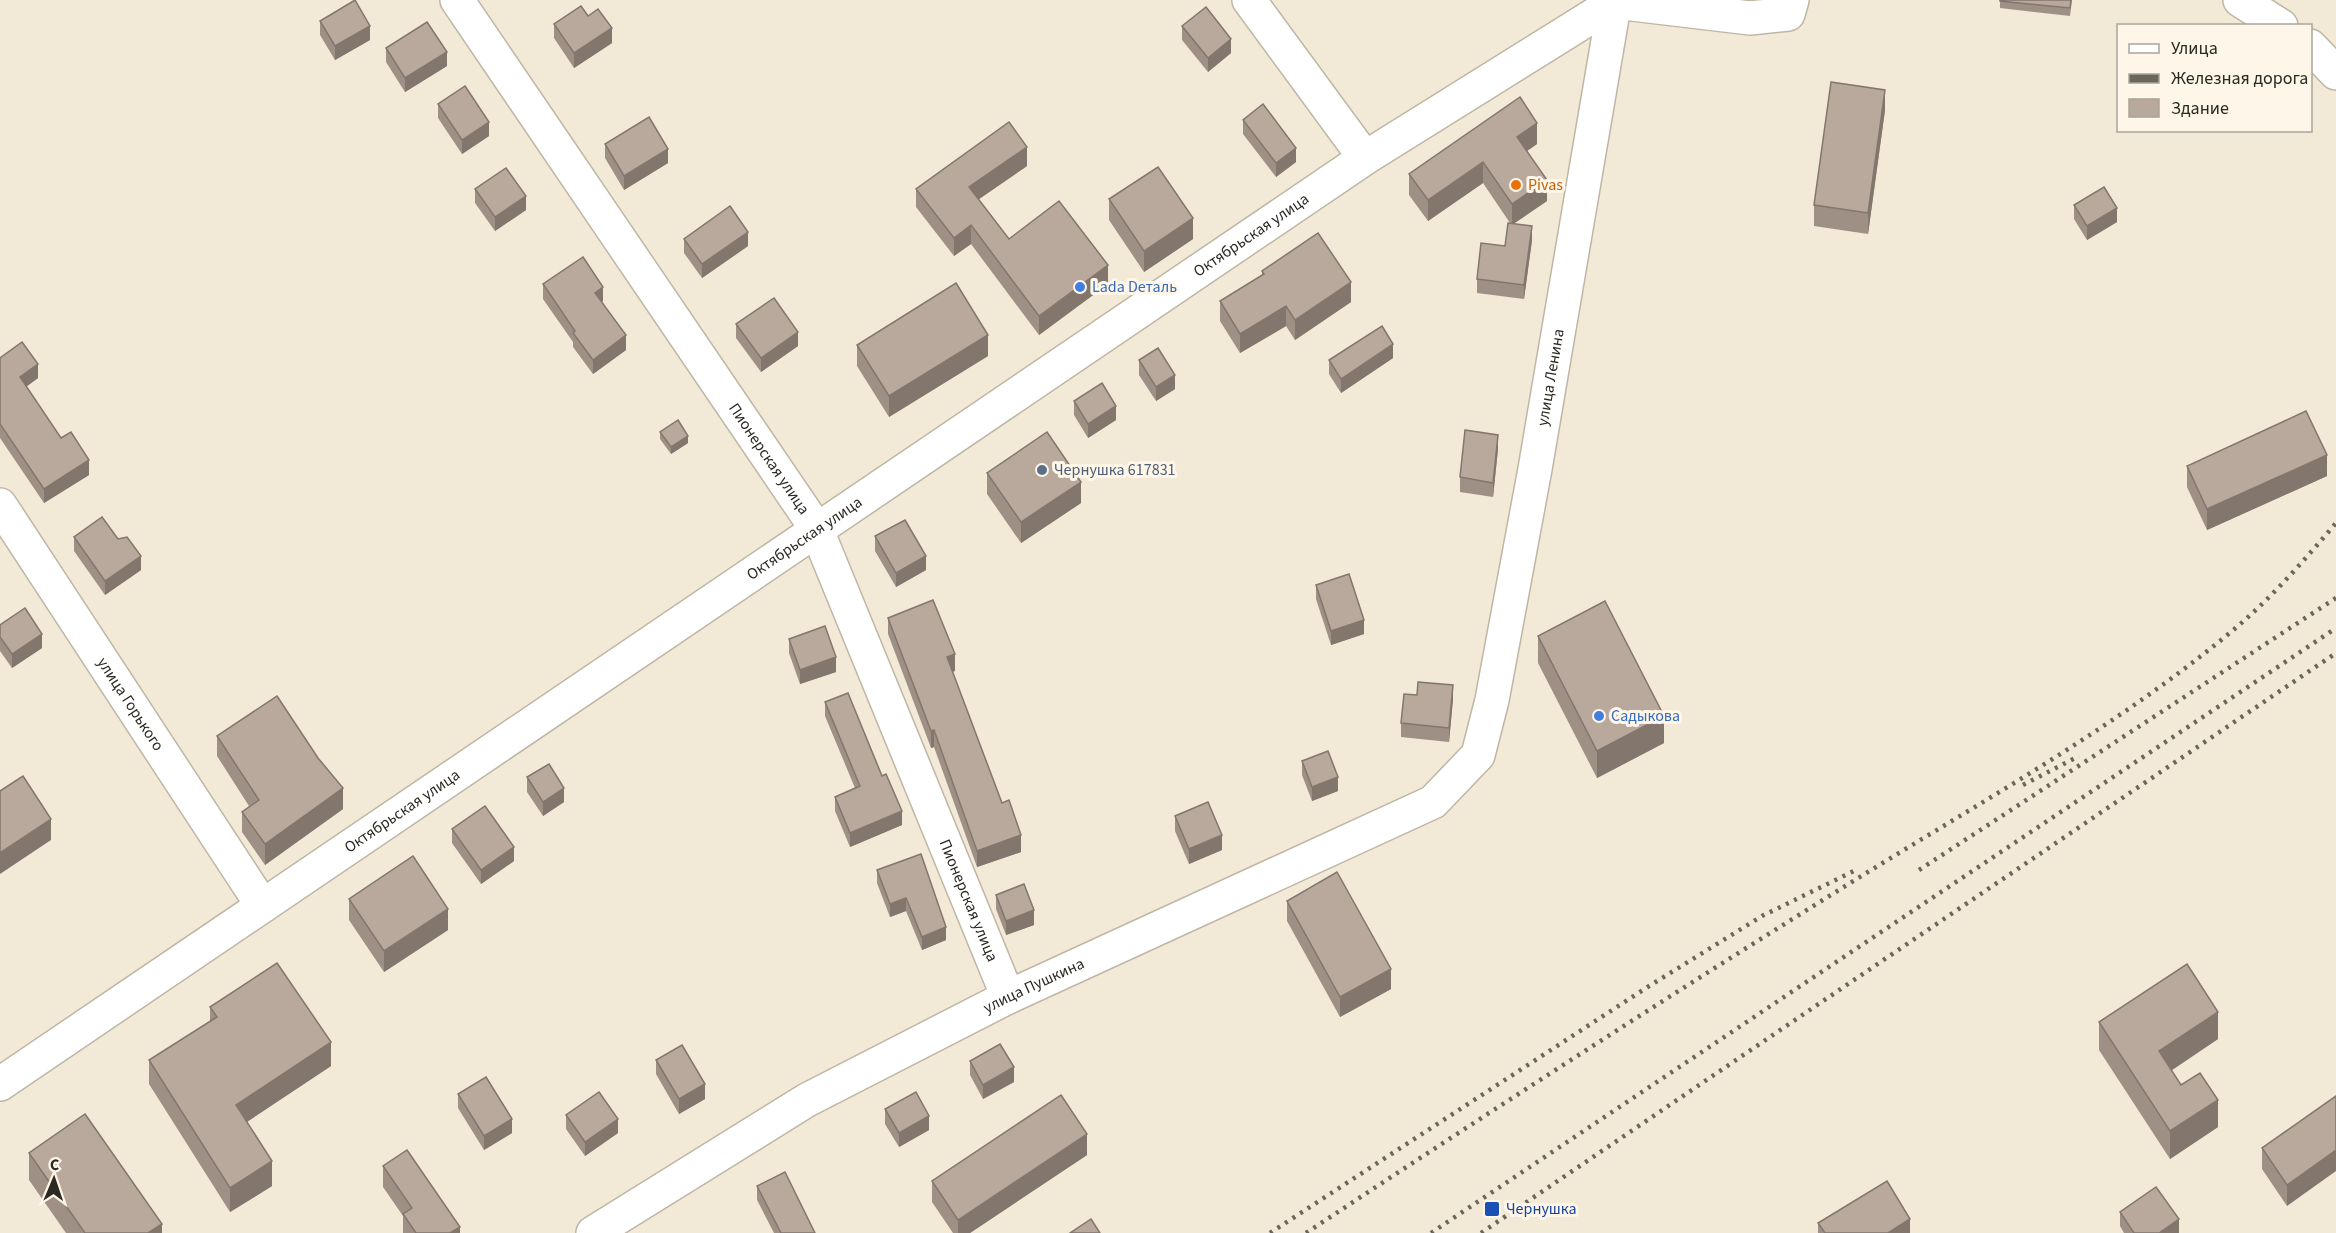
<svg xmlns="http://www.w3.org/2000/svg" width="2336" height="1233" font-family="'Source Sans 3',sans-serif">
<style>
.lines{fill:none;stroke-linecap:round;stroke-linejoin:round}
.minor-casing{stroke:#bfb6a5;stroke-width:36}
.major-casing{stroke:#bfb6a5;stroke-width:36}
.minor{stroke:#fff;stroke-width:33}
.major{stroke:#fff;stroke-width:33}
.rail{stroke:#6b665b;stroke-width:4.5;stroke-dasharray:3 6;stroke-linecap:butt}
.wall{fill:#9f9086}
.shaded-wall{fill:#82766d}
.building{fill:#b9a89c;stroke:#82766d;stroke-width:1.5}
.food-dot{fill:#e8710a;stroke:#fef6e8;stroke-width:2}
.shop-dot{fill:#3f7fe0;stroke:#fef6e8;stroke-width:2}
.service-dot{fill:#5c6f8a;stroke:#fef6e8;stroke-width:2}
.transit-dot{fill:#1a4fb4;stroke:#fef6e8;stroke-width:2}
.labels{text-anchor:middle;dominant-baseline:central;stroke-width:6;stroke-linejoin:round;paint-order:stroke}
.food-label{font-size:16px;fill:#c56008;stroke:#fef6e8;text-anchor:start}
.street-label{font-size:16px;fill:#2c2922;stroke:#fef6e8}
.shop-label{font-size:16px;fill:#366cbe;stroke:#fef6e8;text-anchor:start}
.service-label{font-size:16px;fill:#4e5e75;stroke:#fef6e8;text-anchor:start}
.transit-label{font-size:16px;fill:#164399;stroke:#fef6e8;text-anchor:start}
</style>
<rect width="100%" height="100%" fill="#f2e9d7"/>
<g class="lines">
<defs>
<g id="minor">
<path id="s1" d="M457,0L816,528L1008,997"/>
<polyline points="1249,0 1365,158"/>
<polyline points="2240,0 2281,26"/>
<polyline points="2310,46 2336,73"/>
<path id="s2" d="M0,505L262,905"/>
<path id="s3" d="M0,1084L1365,158L1615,2L1750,18L1788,14L1792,0"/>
</g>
<g id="major">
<path id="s4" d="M593,1233L807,1100L1008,997L1433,802L1478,755L1492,700L1535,469L1615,0"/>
</g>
</defs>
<use href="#minor" class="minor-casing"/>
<use href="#major" class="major-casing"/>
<use href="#minor" class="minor"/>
<use href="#major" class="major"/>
<g class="rail">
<polyline points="2023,785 2079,756"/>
<polyline points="1919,870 2336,598"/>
<polyline points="1270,1233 1646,988 1762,916 1858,869"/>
<path d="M1306,1233C1485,1115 1665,998 1847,885C1975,805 2109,732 2226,636C2267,603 2302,563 2336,523"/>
<polyline points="1431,1233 2336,628"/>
<polyline points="1481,1233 2336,653"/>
</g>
</g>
<g class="wall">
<polygon points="2000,0 2072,0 2070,16 2000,8"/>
<polygon points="588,16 612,43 574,68 554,38 554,24"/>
<polygon points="320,21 370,40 335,60 320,35"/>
<polygon points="1182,26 1231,53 1208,72 1182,40"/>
<polygon points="386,48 447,66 405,92 386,62"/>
<polygon points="438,104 489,136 462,154 438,118"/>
<polygon points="1885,110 1868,234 1814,226 1814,205"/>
<polygon points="1243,120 1296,162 1276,177 1243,134"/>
<polygon points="605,144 668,163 624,190 605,158"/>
<polygon points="1537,144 1527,151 1547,201 1514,223 1532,240 1524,299 1477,293 1477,279 1505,246 1510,223 1483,183 1428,221 1409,195 1409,174"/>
<polygon points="1027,166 979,199 1009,239 1108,284 1039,335 971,244 954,256 916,207 916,189"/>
<polygon points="475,189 526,210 495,231 475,203"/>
<polygon points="1109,199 1193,239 1144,272 1109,220"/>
<polygon points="2074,205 2117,222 2087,240 2074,219"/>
<polygon points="684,239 748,246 702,278 684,253"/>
<polygon points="1262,271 1351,302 1295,340 1286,326 1240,353 1220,321 1220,301 1262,275"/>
<polygon points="543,284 603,301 602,302 626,350 593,374 573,347 573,342 543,299"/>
<polygon points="736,324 798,346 761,372 736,338"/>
<polygon points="857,345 988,356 889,417 857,366"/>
<polygon points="0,358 38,378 26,387 61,438 89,475 44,503 0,438"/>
<polygon points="1393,358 1341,393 1329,374 1329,360"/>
<polygon points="1139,360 1175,389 1156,401 1139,375"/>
<polygon points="1074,401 1116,420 1088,438 1074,415"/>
<polygon points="660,432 688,443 671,454 660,439"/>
<polygon points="1498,449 1493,497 1460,492 1460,477"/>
<polygon points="2187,466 2327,476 2207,530 2187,487"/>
<polygon points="987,473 1081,503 1021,543 987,494"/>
<polygon points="875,536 926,570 896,587 875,551"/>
<polygon points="74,537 118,539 141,570 105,595 74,551"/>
<polygon points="1316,585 1364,634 1331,645 1316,599"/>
<polygon points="888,618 955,671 952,672 1002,803 1021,852 977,867 934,747 931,748 888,634"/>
<polygon points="0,625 42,648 12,668 0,651"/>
<polygon points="1538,636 1664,743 1597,778 1538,663"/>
<polygon points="789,639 836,672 800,684 789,653"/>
<polygon points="1453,699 1449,742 1401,737 1401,723"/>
<polygon points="825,702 902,825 850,847 835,811 835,797 855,788 825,716"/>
<polygon points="217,736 343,809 265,865 242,832 242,812 249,806 217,756"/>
<polygon points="1302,761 1338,791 1312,801 1302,775"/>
<polygon points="527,777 564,802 543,816 527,792"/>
<polygon points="1175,816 1222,850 1189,864 1175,831"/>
<polygon points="452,829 514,861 481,884 452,843"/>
<polygon points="877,870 946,940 922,950 906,911 890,917 877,883"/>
<polygon points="996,895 1034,925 1006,935 996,909"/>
<polygon points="349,899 448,930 384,972 349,920"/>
<polygon points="1287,901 1391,989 1340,1017 1287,921"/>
<polygon points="210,1007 331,1066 247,1122 272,1186 230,1212 149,1084 149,1060 210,1021"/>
<polygon points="2099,1022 2218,1039 2171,1070 2181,1085 2218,1127 2170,1159 2099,1050"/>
<polygon points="656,1060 705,1099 679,1114 656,1074"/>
<polygon points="970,1061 1014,1082 983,1099 970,1075"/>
<polygon points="458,1094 512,1133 484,1150 458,1108"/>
<polygon points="2336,1096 2287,1206 2262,1169 2262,1148"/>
<polygon points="885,1109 929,1130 899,1147 885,1124"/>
<polygon points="566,1115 618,1133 585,1156 566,1129"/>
<polygon points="29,1153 162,1233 66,1233 29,1180"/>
<polygon points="1087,1155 970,1233 953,1233 932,1202 932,1181"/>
<polygon points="383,1166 460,1233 403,1233 403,1216 383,1187"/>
<polygon points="757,1186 815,1233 774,1233 757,1200"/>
<polygon points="2120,1212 2179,1233 2124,1233 2120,1226"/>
<polygon points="1818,1223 1910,1233 1818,1233"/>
</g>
<g class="shaded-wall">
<polygon points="370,26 370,40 335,60 335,46"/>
<polygon points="612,28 612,43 574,68 574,53"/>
<polygon points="1231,39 1231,53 1208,72 1208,58"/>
<polygon points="447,52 447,66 405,92 405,78"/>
<polygon points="1885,90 1885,110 1868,234 1868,213"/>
<polygon points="489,122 489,136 462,154 462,140"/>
<polygon points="1537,123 1537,144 1517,158 1517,137"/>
<polygon points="1027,147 1027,166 969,206 969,187"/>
<polygon points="1296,148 1296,162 1276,177 1276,163"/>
<polygon points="668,149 668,163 624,190 624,176"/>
<polygon points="1483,162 1483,183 1428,221 1428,200"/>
<polygon points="1547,180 1547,201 1512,225 1512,204"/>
<polygon points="526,196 526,210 495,231 495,217"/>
<polygon points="2117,208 2117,222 2087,240 2087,226"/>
<polygon points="1193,218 1193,239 1144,272 1144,251"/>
<polygon points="971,225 971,244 954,256 954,238"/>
<polygon points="1532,226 1532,240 1524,299 1524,285"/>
<polygon points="748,232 748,246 702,278 702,264"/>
<polygon points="1108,265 1108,284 1039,335 1039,316"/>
<polygon points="1351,282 1351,302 1295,340 1295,320"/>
<polygon points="603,287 603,301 595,307 595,293"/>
<polygon points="1286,306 1286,326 1240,353 1240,334"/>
<polygon points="798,332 798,346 761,372 761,358"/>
<polygon points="626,335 626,350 593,374 593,360"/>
<polygon points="988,335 988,356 889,417 889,396"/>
<polygon points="1393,344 1393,358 1341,393 1341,379"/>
<polygon points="38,364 38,378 20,391 20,377"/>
<polygon points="1175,375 1175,389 1156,401 1156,387"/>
<polygon points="1116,406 1116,420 1088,438 1088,424"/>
<polygon points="1498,435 1498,449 1493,497 1493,483"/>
<polygon points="688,436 688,443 671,454 671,447"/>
<polygon points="2327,455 2327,476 2207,530 2207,509"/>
<polygon points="89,460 89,475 44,503 44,489"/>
<polygon points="1081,482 1081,503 1021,543 1021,522"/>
<polygon points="141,556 141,570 105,595 105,581"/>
<polygon points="926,556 926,570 896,587 896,573"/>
<polygon points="1364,620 1364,634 1331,645 1331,631"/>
<polygon points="42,634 42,648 12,668 12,654"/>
<polygon points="955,654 955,671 947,674 947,657"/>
<polygon points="836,657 836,672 800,684 800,670"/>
<polygon points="1453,685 1453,699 1449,742 1449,728"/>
<polygon points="1664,716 1664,743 1597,778 1597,751"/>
<polygon points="934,730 934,747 931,748 931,731"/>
<polygon points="1338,777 1338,791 1312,801 1312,787"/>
<polygon points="343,788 343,809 265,865 265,844"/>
<polygon points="564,788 564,802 543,816 543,802"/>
<polygon points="902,811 902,825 850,847 850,833"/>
<polygon points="51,819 51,840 0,874 0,853"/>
<polygon points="1021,835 1021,852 977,867 977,851"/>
<polygon points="1222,835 1222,850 1189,864 1189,849"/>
<polygon points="514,847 514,861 481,884 481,870"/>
<polygon points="906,898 906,911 890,917 890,904"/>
<polygon points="448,909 448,930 384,972 384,951"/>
<polygon points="1034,910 1034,925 1006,935 1006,921"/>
<polygon points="946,927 946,940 922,950 922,937"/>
<polygon points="1391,969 1391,989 1340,1017 1340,997"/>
<polygon points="2218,1012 2218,1039 2159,1079 2159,1051"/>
<polygon points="331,1042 331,1066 236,1129 236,1105"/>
<polygon points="1014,1067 1014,1082 983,1099 983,1085"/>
<polygon points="705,1084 705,1099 679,1114 679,1099"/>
<polygon points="2218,1100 2218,1127 2170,1159 2170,1131"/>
<polygon points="929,1116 929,1130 899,1147 899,1133"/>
<polygon points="512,1119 512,1133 484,1150 484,1136"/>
<polygon points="618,1119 618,1133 585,1156 585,1142"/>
<polygon points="1087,1134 1087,1155 970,1233 958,1233 958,1220"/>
<polygon points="2336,1150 2336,1171 2287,1206 2287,1185"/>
<polygon points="272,1161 272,1186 230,1212 230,1188"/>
<polygon points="1910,1219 1910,1233 1888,1233"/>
<polygon points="2179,1219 2179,1233 2159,1233"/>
<polygon points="162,1224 162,1233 148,1233"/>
<polygon points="460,1227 460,1233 450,1233"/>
</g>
<g class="building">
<polygon points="355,0 370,26 335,46 320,21"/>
<polygon points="2000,0 2071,0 2070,8 2000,1"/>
<polygon points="581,6 588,16 598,9 612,28 574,53 554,24"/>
<polygon points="1206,7 1231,39 1208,58 1182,26"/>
<polygon points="427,22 447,52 405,78 386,48"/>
<polygon points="1831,82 1885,90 1868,213 1814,205"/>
<polygon points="465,86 489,122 462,140 438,104"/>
<polygon points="1520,97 1537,123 1517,137 1547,180 1512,204 1483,162 1428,200 1409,174"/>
<polygon points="1263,104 1296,148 1276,163 1243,120"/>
<polygon points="649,117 668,149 624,176 605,144"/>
<polygon points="1009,122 1027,147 969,187 1009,239 1059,201 1108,265 1039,316 971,225 954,238 916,189"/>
<polygon points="1158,167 1193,218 1144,251 1109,199"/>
<polygon points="506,168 526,196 495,217 475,189"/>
<polygon points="2104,187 2117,208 2087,226 2074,205"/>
<polygon points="730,206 748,232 702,264 684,239"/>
<polygon points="1508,223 1532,226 1524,285 1477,279 1481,243 1505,246"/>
<polygon points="1318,233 1351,282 1295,320 1286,306 1240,334 1220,301 1264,274 1262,271"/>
<polygon points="583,257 603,287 595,293 626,335 593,360 573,333 575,331 543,284"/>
<polygon points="956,283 988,335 889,396 857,345"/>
<polygon points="774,298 798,332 761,358 736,324"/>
<polygon points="1382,326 1393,344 1341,379 1329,360"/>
<polygon points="22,342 38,364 20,377 61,438 71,432 89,460 44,489 0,424 0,358"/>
<polygon points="1158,348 1175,375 1156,387 1139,360"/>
<polygon points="1102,383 1116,406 1088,424 1074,401"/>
<polygon points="2306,411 2327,455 2207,509 2187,466"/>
<polygon points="678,420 688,436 671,447 660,432"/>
<polygon points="1465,430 1498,435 1493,483 1460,477"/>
<polygon points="1047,432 1081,482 1021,522 987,473"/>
<polygon points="102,517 118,539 127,537 141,556 105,581 74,537"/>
<polygon points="905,520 926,556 896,573 875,536"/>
<polygon points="1349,574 1364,620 1331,631 1316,585"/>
<polygon points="933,600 955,654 947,657 1002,803 1009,800 1021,835 977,851 934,730 931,731 888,618"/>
<polygon points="1605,601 1664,716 1597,751 1538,636"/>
<polygon points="25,608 42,634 12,654 0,637 0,625"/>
<polygon points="825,626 836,657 800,670 789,639"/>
<polygon points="1418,682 1453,685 1449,728 1401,723 1404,694 1417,695"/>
<polygon points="848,693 882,776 886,774 902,811 850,833 835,797 860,786 825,702"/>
<polygon points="277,696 318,758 343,788 265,844 242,812 259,800 217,736"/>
<polygon points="1328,751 1338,777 1312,787 1302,761"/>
<polygon points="549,764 564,788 543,802 527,777"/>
<polygon points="23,776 51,819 0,853 0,791"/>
<polygon points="1208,802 1222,835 1189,849 1175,816"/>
<polygon points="485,806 514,847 481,870 452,829"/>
<polygon points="921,854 946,927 922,937 906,898 890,904 877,870"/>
<polygon points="413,856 448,909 384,951 349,899"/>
<polygon points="1337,872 1391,969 1340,997 1287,901"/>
<polygon points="1024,884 1034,910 1006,921 996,895"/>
<polygon points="277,963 331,1042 236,1105 272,1161 230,1188 149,1060 217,1017 210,1007"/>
<polygon points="2187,964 2218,1012 2159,1051 2181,1085 2200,1073 2218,1100 2170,1131 2099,1022"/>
<polygon points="1000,1044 1014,1067 983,1085 970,1061"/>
<polygon points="682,1045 705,1084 679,1099 656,1060"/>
<polygon points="486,1077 512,1119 484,1136 458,1094"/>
<polygon points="599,1092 618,1119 585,1142 566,1115"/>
<polygon points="916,1092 929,1116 899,1133 885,1109"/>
<polygon points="1061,1095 1087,1134 958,1220 932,1181"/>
<polygon points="2336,1096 2336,1150 2287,1185 2262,1148"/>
<polygon points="85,1114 162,1224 148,1233 85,1233 29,1153"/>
<polygon points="407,1150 460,1227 450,1233 416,1233 403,1214 412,1208 383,1166"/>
<polygon points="785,1172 815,1233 781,1233 757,1186"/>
<polygon points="1887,1181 1910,1219 1888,1233 1825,1233 1818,1223"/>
<polygon points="2156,1187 2179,1219 2159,1233 2134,1233 2120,1212"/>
<polygon points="1091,1219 1100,1233 1070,1233"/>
</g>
<circle class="food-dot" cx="1516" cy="185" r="6"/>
<g class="shop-dot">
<circle cx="1080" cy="287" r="6"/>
<circle cx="1599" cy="716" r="6"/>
</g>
<circle class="service-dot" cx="1042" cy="470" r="6"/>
<rect class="transit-dot" x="1484" y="1201" width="16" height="16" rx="3"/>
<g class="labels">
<g class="food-label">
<text x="1528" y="185">Pivas</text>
</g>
<g class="street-label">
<text stroke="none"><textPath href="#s3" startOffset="1512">Октябрьская улица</textPath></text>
<text stroke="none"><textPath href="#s4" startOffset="1395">улица Ленина</textPath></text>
<text stroke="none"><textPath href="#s1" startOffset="555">Пионерская улица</textPath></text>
<text stroke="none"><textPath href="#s3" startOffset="972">Октябрьская улица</textPath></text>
<text stroke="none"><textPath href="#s2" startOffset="238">улица Горького</textPath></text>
<text stroke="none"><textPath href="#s3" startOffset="486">Октябрьская улица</textPath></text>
<text stroke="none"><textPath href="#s1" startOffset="1041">Пионерская улица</textPath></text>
<text stroke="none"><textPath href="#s4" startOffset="506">улица Пушкина</textPath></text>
</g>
<g class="shop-label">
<text x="1092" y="287">Lada Dеталь</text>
<text x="1611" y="716">Садыкова</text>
</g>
<g class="service-label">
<text x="1054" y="470">Чернушка 617831</text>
</g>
<g class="transit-label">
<text x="1506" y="1209">Чернушка</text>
</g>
</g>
<rect x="2117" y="24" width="195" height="108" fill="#fef6e8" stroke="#aaa499" stroke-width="1.5"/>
<rect x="2129" y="44" width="30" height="9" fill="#ffffff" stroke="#aaa499" stroke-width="1.5"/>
<text x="2171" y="54" font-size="18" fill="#2c2922">Улица</text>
<rect x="2129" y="74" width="30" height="9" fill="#6b665b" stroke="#aaa499" stroke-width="1.5"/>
<text x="2171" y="84" font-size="18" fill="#2c2922">Железная дорога</text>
<rect x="2129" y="99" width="30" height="18" fill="#b9a89c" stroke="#aaa499" stroke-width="1.5"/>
<text x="2171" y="114" font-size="18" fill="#2c2922">Здание</text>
<g transform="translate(54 1179) rotate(2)" stroke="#fef6e8" stroke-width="4.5" paint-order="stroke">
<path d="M0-4.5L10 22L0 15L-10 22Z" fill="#2c2922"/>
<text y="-9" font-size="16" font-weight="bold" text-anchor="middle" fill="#2c2922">С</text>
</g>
</svg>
